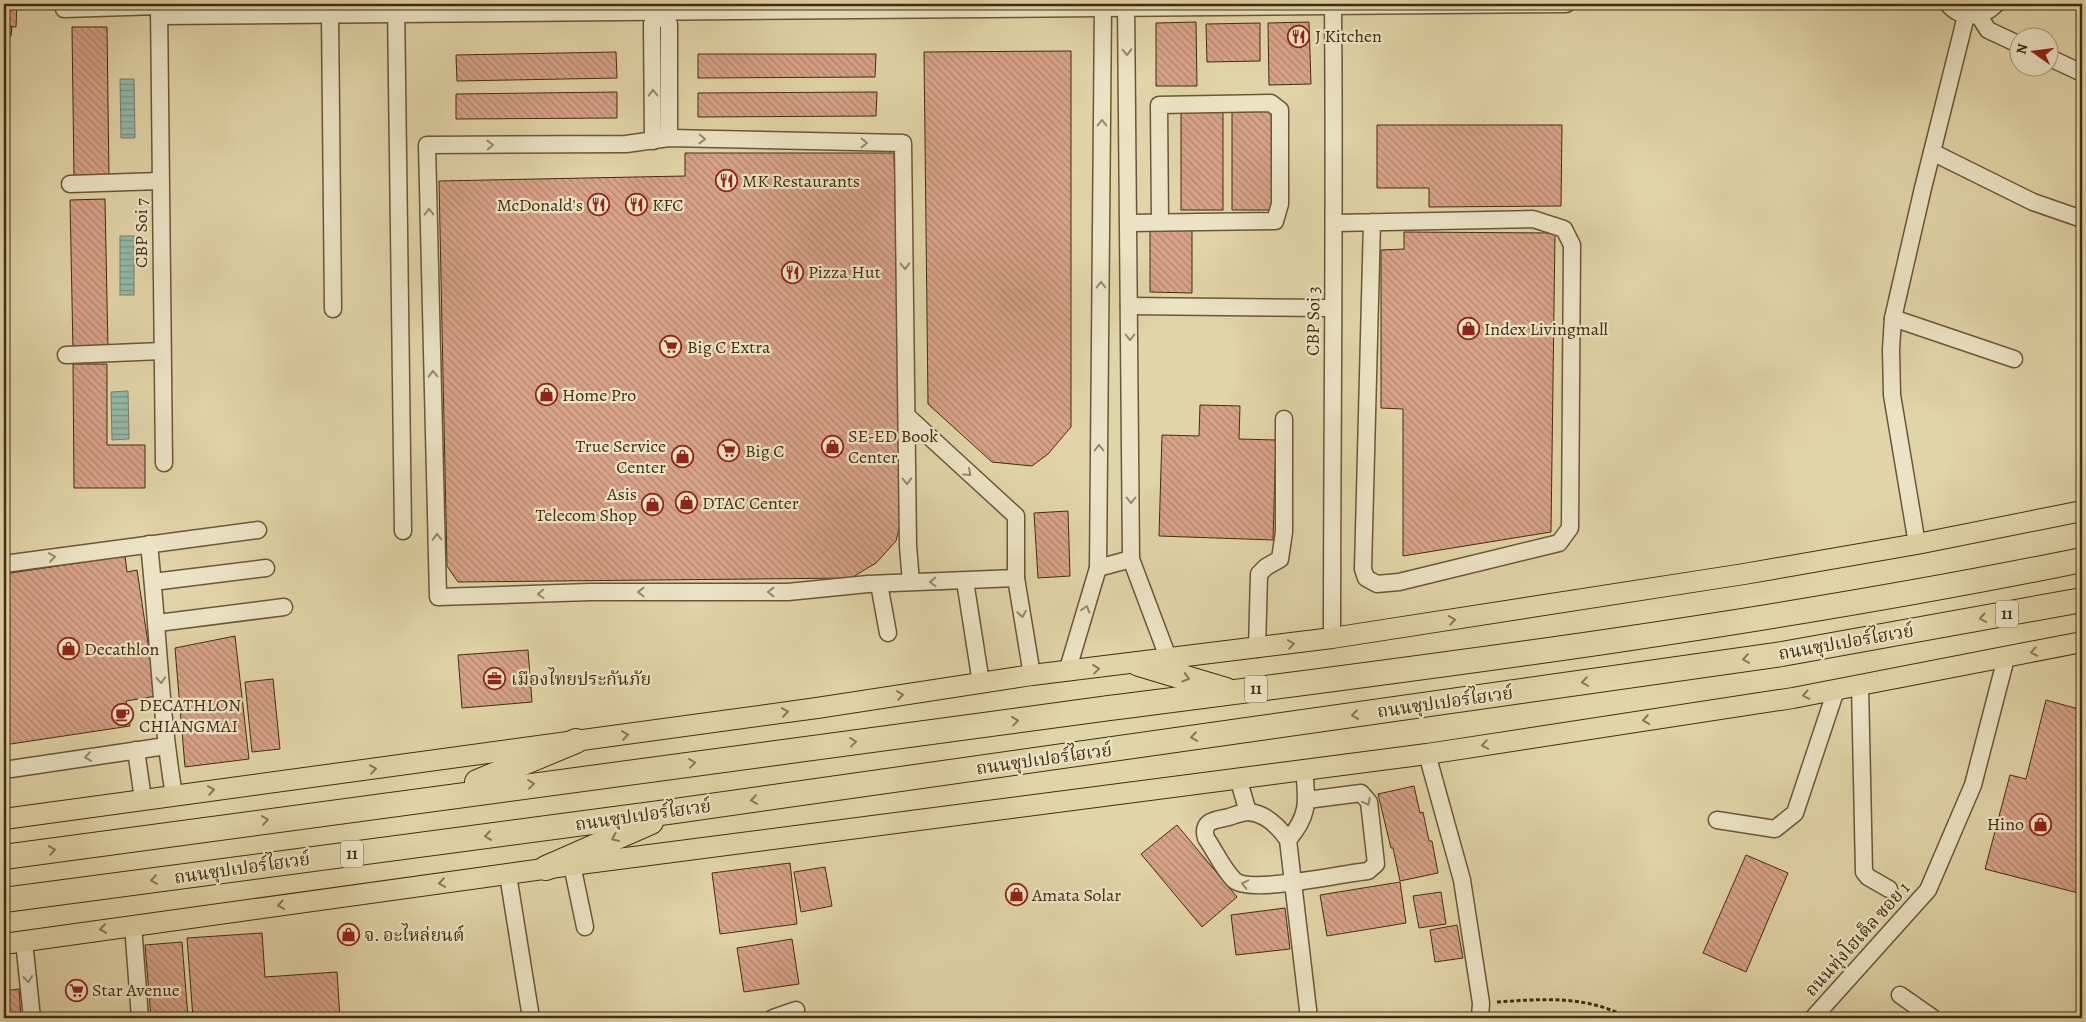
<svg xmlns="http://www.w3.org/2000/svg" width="2086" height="1022" font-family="Alegreya,'Noto Serif Thai',serif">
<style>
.water{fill:url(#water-rules);stroke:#73806d}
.building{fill:url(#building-back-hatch);stroke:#422d11}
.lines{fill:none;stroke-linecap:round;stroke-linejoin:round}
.minor-casing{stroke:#6a5737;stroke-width:19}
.major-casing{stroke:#422d11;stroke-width:22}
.highway-casing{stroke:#422d11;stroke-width:26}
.path{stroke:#422d11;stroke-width:3;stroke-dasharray:4 2.5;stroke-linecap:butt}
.minor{stroke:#ece3c6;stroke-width:16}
.major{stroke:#e1d4a8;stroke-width:20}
.highway{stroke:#e1d4a8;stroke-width:24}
.oneway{stroke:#97886c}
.oneway2{stroke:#8a7855}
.labels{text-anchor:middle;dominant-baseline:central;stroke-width:4.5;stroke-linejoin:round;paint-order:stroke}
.shield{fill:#ece3c6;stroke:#756447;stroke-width:1}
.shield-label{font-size:16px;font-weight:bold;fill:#422d11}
.poi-label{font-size:18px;fill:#422d11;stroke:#ece3c6;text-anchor:start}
.street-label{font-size:18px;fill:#422d11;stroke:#ece3c6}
</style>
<defs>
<pattern id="water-rules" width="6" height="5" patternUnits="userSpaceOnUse" patternTransform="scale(1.25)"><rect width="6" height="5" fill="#94b8aa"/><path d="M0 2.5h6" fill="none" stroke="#7a9689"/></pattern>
<pattern id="building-back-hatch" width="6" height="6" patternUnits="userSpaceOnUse" patternTransform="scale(1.25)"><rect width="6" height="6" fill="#d8a289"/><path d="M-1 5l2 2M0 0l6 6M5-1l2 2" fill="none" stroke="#b1846f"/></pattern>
</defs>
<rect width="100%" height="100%" fill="#e1d4a8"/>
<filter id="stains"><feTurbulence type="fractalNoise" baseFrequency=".004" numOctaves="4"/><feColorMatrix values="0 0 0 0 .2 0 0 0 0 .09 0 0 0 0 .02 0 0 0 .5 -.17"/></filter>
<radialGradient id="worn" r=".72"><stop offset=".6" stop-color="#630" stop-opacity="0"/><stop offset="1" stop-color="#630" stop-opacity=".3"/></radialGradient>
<g class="water">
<polygon points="120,79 134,79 135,138 121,138"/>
<rect x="120" y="236" width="14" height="59"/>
<polygon points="128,391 129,439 112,440 111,392"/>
</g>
<g class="building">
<polygon points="4,4 17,4 16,27 4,26"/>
<polygon points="1196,22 1197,86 1156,86 1156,23"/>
<polygon points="1309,22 1311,84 1269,85 1268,23"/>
<polygon points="1260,23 1260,61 1207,62 1206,24"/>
<polygon points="4,26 12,27 11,36 7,36 5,63"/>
<polygon points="72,27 107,27 109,178 74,178"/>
<polygon points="1071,51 1071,427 1048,454 1032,466 992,462 928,404 924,52"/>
<polygon points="616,52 617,78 457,81 456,55"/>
<polygon points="698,54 876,54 875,77 698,78"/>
<polygon points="617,92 617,118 456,119 456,94"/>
<polygon points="877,92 876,116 698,117 698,93"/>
<polygon points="4,107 9,107 6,136 4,136"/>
<polygon points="1273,109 1273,210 1232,210 1232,110"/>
<rect x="1181" y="112" width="42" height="98"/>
<polygon points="1377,125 1562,125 1561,206 1429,207 1429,188 1377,188"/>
<polygon points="685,153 894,153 903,513 896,541 876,563 851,578 458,582 447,566 439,181 685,176"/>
<polygon points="105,199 108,350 73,351 70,200"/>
<polygon points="1150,229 1192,229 1192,293 1150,292"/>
<polygon points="1404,232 1555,233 1551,532 1403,556 1403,409 1381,408 1381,250 1404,249"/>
<polygon points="73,364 107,364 107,445 145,445 145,488 74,488"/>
<polygon points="1200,405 1240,406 1239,439 1276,440 1273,540 1159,536 1162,435 1199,436"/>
<polygon points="1068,511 1070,576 1038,578 1034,513"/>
<polygon points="125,556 127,572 137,570 156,696 126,701 130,726 4,745 4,574"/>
<polygon points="235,636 249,759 185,767 175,648"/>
<polygon points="528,650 532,702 462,708 458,655"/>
<polygon points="273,679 280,749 252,752 245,682"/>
<polygon points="2046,700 2082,710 2082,894 1985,869 2010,775 2026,779"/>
<polygon points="1414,786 1420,813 1423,812 1429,841 1432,841 1438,873 1400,881 1393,848 1391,848 1378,794"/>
<polygon points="1177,825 1237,897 1202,927 1141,854"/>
<polygon points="1746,855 1788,873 1746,972 1703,953"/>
<polygon points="790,863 797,924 720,934 712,873"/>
<polygon points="825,867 832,906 801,912 794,872"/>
<polygon points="1400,882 1406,923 1327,936 1320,895"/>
<polygon points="1441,892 1446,924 1419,928 1413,896"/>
<polygon points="1285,908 1290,949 1236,955 1231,915"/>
<polygon points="1457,925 1463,958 1435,962 1430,930"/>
<polygon points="262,933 265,977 337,972 340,1018 193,1018 187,938"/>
<polygon points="792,939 799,984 744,992 737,948"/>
<polygon points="182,942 188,1018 151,1018 145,945"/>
<polygon points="19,989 21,1018 4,1018 4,991"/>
</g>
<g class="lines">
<defs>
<g id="minor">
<polyline points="159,4 164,463"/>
<polyline points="396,4 403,531"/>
<polyline points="1126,4 1131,559 1169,660"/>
<path d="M1948,4C1962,20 1981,19 1996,4"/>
<polyline points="64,9 159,6"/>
<polyline points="658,12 669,24 669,138"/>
<polyline points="330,15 333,309"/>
<polyline points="159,16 1566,4"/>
<polyline points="1979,16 1988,30 2018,44"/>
<polyline points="2048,57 2082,73"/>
<polyline points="653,141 652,24 658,12 658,4"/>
<polyline points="1932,152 2033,202 2082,219"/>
<polyline points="70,184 160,181"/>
<polyline points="1129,223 1275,221 1280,204 1280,110 1271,103 1159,105 1160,223"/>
<polyline points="1335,223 1533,219 1564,229 1572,245 1570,528 1559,543 1399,582 1377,584 1366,578 1363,569 1372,222"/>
<polyline points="1129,306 1333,308"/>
<polyline points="1893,318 2014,359"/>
<polyline points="66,355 162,351"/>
<polyline points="907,416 1016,516 1016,578 1032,675"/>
<path d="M149,544C158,628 160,712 174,795"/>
<polyline points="1917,544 1892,395 1891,349 1893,318 1923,188 1966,16"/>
<polyline points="4,564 258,530"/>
<polyline points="1098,568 1131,559"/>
<polyline points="965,581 981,683"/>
<polyline points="153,582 266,568"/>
<polyline points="911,582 908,546 903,143 669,138 626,144 427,145 438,597 590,592 788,592 868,584 1016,578"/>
<polyline points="879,584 888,633"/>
<polyline points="158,623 284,607"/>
<path d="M1332,638C1332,427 1335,215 1333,4"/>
<polyline points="1257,649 1259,574 1266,567 1280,559 1284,532 1284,419"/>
<polyline points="1067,672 1098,568 1103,4"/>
<polyline points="1860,685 1864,872 1868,877 1889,889"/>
<polyline points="136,750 143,799"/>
<polyline points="1427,754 1462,880 1481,1003 1480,1018"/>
<path d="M1304,769C1307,800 1310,815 1288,840C1279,827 1265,813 1248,812C1243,812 1235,815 1229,817C1216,820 1201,820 1206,838C1215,851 1223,869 1234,880C1250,895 1343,873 1368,871L1376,864L1369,802L1361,793L1307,800"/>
<polyline points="4,770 166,746"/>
<polyline points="1238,778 1248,812"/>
<polyline points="1717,820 1775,829 1795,813 1836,690"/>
<polyline points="1288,840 1309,1018"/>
<polyline points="572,865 585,927"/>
<polyline points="508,875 531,1018"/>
<polyline points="133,925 140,1018"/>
<polyline points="24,941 32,1018"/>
<polyline points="1900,995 1933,1018"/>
<polyline points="773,1018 796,1010"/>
<polyline points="1813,1018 1928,890 1973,785 2006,658"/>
</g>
<g id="major">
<polyline points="4,819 817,708 1032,675 1332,638 1744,574 1917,544 2082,511"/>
<polyline points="4,944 572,865 1427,754 1793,698 2082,642"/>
</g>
<g id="highway">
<polyline points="1139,664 1226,690"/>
<polyline points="477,782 576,741"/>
<path d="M4,857C370,806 736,757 1102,709C1430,667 1758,626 2082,560"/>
<polyline points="546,868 651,822"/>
<polyline points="4,900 675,811 1782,654 2082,600"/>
</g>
</defs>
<use href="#minor" class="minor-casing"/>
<use href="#major" class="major-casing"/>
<use href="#highway" class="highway-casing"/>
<path class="path" d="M1497,1002C1542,999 1587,995 1628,1018"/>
<use href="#minor" class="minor"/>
<use href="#major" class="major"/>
<use href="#highway" class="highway"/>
</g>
<defs><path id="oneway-chevron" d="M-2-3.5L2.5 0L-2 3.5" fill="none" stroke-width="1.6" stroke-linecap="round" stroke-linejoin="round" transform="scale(1.25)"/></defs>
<g class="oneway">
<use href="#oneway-chevron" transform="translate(1127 52) rotate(89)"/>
<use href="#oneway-chevron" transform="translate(653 93) rotate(-91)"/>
<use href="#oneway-chevron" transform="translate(1102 123) rotate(-90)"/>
<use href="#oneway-chevron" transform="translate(702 139) rotate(1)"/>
<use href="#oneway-chevron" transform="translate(864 143) rotate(1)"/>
<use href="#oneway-chevron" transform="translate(490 145) rotate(-1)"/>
<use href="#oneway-chevron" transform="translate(429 212) rotate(-91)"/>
<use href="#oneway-chevron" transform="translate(905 266) rotate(89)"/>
<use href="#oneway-chevron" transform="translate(1101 285) rotate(-90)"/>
<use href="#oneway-chevron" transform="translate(1130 337) rotate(90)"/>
<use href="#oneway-chevron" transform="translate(433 374) rotate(-91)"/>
<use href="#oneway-chevron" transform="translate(1099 448) rotate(-90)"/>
<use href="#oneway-chevron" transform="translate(968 473) rotate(42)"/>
<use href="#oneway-chevron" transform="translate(907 481) rotate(89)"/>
<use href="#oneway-chevron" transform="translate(1131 500) rotate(90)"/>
<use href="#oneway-chevron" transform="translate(437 537) rotate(-91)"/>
<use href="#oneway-chevron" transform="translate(52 557) rotate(-8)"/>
<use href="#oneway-chevron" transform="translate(933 582) rotate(178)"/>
<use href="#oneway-chevron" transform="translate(641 592) rotate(180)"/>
<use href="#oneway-chevron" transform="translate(771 592) rotate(-180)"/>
<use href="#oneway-chevron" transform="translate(541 594) rotate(178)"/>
<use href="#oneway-chevron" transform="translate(1086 609) rotate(-73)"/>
<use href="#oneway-chevron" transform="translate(1022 614) rotate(81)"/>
<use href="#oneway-chevron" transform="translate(161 680) rotate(86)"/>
<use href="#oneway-chevron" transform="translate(88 757) rotate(172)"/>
<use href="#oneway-chevron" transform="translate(1367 802) rotate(62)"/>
<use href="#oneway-chevron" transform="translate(1245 884) rotate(-167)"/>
<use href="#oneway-chevron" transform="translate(28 979) rotate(84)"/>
</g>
<g class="oneway2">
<use href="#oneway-chevron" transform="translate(1983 618) rotate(170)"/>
<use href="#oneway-chevron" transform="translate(1452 620) rotate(-9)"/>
<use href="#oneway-chevron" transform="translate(1291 644) rotate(-8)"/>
<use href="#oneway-chevron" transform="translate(2034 652) rotate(169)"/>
<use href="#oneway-chevron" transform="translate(1746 659) rotate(172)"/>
<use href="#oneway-chevron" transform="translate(1096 669) rotate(-7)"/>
<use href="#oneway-chevron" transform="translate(1186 678) rotate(17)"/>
<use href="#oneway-chevron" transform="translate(1585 682) rotate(172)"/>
<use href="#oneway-chevron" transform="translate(900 695) rotate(-9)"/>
<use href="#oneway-chevron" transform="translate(1806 695) rotate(169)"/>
<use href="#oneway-chevron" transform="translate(785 712) rotate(-8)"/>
<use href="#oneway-chevron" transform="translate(1355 715) rotate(172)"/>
<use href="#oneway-chevron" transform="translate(1646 720) rotate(171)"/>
<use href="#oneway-chevron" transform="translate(1015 721) rotate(-7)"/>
<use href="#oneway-chevron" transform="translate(625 735) rotate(-8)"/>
<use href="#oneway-chevron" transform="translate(1194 737) rotate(172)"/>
<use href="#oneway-chevron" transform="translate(853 742) rotate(-7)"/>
<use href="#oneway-chevron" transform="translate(1485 745) rotate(171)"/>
<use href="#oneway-chevron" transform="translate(692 763) rotate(-7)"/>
<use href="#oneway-chevron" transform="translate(373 769) rotate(-8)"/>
<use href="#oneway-chevron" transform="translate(531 784) rotate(-7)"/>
<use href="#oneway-chevron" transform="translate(211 790) rotate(-8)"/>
<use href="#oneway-chevron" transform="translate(754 800) rotate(172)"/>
<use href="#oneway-chevron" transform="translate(265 820) rotate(-8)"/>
<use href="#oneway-chevron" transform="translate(488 836) rotate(172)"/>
<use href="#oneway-chevron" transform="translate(615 838) rotate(156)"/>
<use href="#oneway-chevron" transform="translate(52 850) rotate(-8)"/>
<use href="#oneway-chevron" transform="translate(154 880) rotate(172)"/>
<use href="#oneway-chevron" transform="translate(442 883) rotate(172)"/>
<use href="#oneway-chevron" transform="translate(281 905) rotate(172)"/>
<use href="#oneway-chevron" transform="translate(103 929) rotate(172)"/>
</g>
<defs>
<symbol id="restaurant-ring" viewBox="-11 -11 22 22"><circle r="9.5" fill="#ece3c6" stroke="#8f2418" stroke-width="1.5"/><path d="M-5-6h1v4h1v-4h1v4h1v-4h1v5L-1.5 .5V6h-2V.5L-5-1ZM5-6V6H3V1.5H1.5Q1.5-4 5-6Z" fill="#8f2418"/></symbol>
<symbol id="shop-ring" viewBox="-11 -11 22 22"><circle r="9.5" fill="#ece3c6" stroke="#8f2418" stroke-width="1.5"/><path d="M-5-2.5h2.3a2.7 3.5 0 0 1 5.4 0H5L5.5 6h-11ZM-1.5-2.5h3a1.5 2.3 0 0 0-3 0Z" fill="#8f2418"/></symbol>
<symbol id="supermarket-ring" viewBox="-11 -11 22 22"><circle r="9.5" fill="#ece3c6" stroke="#8f2418" stroke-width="1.5"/><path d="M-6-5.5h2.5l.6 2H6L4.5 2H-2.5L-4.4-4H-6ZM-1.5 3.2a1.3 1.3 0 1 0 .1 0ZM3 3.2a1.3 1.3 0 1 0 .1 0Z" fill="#8f2418"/></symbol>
<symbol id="office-ring" viewBox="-11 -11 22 22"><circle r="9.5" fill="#ece3c6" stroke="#8f2418" stroke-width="1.5"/><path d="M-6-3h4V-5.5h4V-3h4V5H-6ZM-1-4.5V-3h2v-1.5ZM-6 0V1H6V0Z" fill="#8f2418"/></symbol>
<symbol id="cafe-ring" viewBox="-11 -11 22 22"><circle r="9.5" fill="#ece3c6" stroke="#8f2418" stroke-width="1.5"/><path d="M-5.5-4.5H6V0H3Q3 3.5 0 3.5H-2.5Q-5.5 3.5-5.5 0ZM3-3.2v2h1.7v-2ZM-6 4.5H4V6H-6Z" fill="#8f2418"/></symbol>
</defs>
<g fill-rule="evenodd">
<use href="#restaurant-ring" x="1286" y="24" width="25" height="25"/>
<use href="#restaurant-ring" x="714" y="168" width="25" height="25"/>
<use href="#restaurant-ring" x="586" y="192" width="25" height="25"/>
<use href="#restaurant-ring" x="624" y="192" width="25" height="25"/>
<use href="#restaurant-ring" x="780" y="260" width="25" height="25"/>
<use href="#shop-ring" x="1456" y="316" width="25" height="25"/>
<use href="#supermarket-ring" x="658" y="334" width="25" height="25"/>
<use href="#shop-ring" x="534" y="382" width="25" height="25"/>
<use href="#shop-ring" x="820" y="434" width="25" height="25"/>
<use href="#supermarket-ring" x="716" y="438" width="25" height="25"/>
<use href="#shop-ring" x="670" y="444" width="25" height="25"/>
<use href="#shop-ring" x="674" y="490" width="25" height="25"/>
<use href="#shop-ring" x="640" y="492" width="25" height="25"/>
<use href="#shop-ring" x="56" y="636" width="25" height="25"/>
<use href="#office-ring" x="482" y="666" width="25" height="25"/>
<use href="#cafe-ring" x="110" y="702" width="25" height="25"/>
<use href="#shop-ring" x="2028" y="812" width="25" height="25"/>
<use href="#shop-ring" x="1004" y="882" width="25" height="25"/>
<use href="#shop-ring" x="336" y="922" width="25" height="25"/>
<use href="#supermarket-ring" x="64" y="978" width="25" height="25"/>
</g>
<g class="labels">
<g class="shield">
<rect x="1996" y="600.5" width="22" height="27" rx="4"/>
<rect x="1245" y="675.5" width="22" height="27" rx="4"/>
<rect x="341" y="840.5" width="22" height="27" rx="4"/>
</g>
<g class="shield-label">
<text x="2007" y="614">11</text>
<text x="1256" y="689">11</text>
<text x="352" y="854">11</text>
</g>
<g class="poi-label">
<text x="1315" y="36">J Kitchen</text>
<text x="742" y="181">MK Restaurants</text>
<text x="583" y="205" text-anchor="end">McDonald's</text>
<text x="652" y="205">KFC</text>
<text x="808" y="272">Pizza Hut</text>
<text x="1484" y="329">Index Livingmall</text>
<text x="687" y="347">Big C Extra</text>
<text x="562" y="395">Home Pro</text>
<text x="848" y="436">SE-ED Book<tspan x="848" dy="21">Center</tspan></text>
<text x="666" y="446" text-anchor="end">True Service<tspan x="666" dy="21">Center</tspan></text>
<text x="745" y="451">Big C</text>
<text x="637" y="494" text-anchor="end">Asis<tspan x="637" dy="21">Telecom Shop</tspan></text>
<text x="702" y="503">DTAC Center</text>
<text x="84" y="649">Decathlon</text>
<text x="511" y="679">เมืองไทยประกันภัย</text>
<text x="139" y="705">DECATHLON<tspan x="139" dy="21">CHIANGMAI</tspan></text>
<text x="2024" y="824" text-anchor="end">Hino</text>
<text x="1032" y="895">Amata Solar</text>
<text x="364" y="935">จ. อะไหล่ยนต์</text>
<text x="92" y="990">Star Avenue</text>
</g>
<g class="street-label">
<text transform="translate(141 233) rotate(-90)">CBP Soi 7</text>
<text transform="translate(1313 321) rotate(-89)">CBP Soi 3</text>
<text transform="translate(1846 642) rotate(-10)">ถนนซุปเปอร์ไฮเวย์</text>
<text transform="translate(1445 702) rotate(-8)">ถนนซุปเปอร์ไฮเวย์</text>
<text transform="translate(1044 759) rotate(-8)">ถนนซุปเปอร์ไฮเวย์</text>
<text transform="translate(643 815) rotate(-8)">ถนนซุปเปอร์ไฮเวย์</text>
<text transform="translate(242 868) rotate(-8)">ถนนซุปเปอร์ไฮเวย์</text>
<text transform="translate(1857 939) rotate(-48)">ถนนทุ่งโฮเต็ล ซอย 1</text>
</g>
</g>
<rect width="2086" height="1022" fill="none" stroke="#e1d4a8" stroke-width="20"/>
<rect x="5" y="5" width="2076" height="1012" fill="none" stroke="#422d11" stroke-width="2.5"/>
<rect x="10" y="10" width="2066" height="1002" fill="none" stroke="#422d11"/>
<g transform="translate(2034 52) rotate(284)"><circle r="24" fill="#ece3c6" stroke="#a89a7e"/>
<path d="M0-4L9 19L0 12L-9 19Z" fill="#8f2418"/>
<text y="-8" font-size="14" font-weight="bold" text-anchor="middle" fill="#422d11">N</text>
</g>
<rect width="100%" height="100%" filter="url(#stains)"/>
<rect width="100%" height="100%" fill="url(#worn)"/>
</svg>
